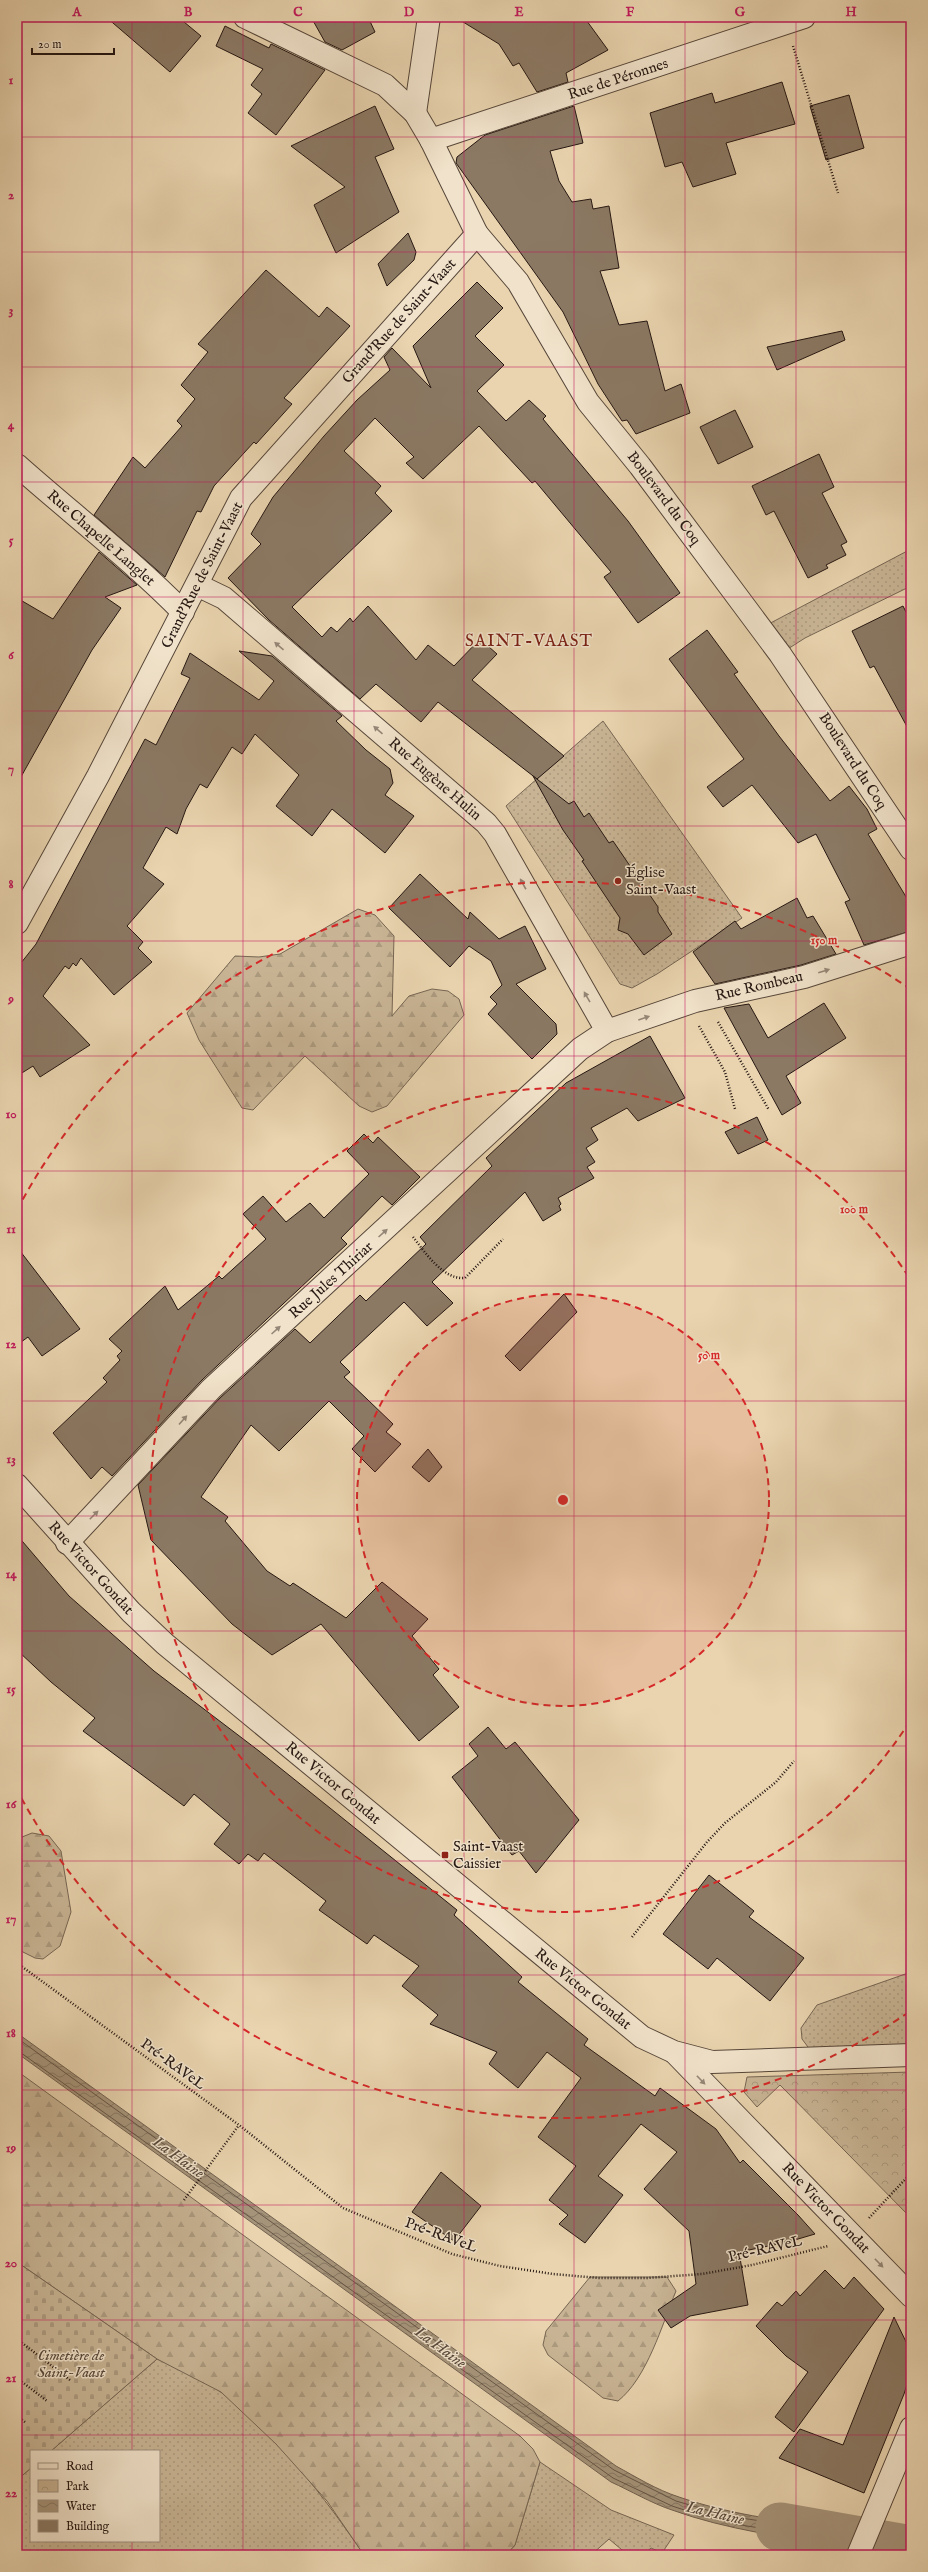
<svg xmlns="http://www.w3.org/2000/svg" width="928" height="2572" font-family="'IM FELL English',serif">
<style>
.grass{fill:url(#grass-dots);stroke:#766653}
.forest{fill:url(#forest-firs);stroke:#766653}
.cemetery{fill:url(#cemetery-stones);stroke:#766653}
.park{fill:url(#park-crowns);stroke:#766653}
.water{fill:url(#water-waves);stroke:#726250}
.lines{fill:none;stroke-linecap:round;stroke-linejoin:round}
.shore{stroke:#665646;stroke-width:1}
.river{stroke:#a6947a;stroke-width:49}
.building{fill:#8b7964;stroke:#251712}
.minor-casing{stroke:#564639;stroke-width:24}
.tertiary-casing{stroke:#564639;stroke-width:24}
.path{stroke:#251712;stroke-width:2.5;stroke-dasharray:1 2;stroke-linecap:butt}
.minor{stroke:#f1e3cb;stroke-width:22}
.tertiary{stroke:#f1e3cb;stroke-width:22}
.oneway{fill:#958778}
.grid{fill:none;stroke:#c2185b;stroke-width:1;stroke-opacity:0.55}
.ring{fill:none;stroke:#d62828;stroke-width:2;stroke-dasharray:7 5}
.poi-dot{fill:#8f2418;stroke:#f1e3cb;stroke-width:1.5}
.labels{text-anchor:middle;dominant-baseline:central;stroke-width:3;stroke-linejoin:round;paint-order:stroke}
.street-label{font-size:15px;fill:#251712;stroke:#f1e3cb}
.poi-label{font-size:15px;fill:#251712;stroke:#f1e3cb;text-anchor:start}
.park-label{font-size:15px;font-style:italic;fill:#564639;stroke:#f1e3cb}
.water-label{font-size:16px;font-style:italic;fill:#59493c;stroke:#f1e3cb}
.quarter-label{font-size:17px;letter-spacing:1px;fill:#7a1f14;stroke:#f1e3cb}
.centre{fill:#d62828;stroke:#f1e3cb;stroke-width:2}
.ring-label{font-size:12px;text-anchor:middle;font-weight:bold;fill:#d62828;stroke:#f1e3cb;stroke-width:3;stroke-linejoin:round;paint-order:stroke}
.neatline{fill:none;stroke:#c2185b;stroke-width:1.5}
.grid-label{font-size:13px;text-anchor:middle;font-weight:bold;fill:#c2185b}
</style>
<defs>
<pattern id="grass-dots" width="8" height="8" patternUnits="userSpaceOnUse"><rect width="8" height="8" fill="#c8b494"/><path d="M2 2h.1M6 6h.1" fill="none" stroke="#ac9a7f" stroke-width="1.8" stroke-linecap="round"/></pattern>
<pattern id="forest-firs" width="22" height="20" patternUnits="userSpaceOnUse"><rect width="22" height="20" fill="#c8b494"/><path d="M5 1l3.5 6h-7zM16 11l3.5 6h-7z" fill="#ac9a7f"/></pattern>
<pattern id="cemetery-stones" width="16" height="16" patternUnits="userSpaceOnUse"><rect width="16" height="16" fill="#c8b494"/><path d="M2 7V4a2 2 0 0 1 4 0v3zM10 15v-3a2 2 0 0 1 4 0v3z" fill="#ac9a7f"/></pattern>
<pattern id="park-crowns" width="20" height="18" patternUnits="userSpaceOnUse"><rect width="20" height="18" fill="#c8b494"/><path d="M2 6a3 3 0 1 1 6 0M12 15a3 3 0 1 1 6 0" fill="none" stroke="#ac9a7f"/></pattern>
<pattern id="water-waves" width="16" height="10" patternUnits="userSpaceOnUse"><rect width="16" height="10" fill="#a6947a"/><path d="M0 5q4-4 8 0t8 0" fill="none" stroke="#877863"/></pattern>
</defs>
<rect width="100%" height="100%" fill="#e9d4af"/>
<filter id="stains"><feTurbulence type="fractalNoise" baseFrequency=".005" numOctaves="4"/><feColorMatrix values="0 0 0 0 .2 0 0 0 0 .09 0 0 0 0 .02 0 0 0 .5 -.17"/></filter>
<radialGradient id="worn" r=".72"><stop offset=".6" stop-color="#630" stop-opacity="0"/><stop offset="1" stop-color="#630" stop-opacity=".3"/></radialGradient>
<g class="grass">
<polygon points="911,549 911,586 805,638 780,654 761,628"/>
<polygon points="603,721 742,918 657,974 632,988 620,984 506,806"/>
<polygon points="911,1972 911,2047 811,2051 802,2039 801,2028 817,2005"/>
<path d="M157,2359C178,2369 203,2379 222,2393C277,2435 325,2498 364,2555H17V2480L31,2468V2541H159V2451H51Z"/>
<polygon points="540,2462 611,2510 674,2535 662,2553 651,2548 643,2555 628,2555 609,2539 591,2555 506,2555 515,2545"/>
</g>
<g class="forest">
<polygon points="358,909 375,915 394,936 392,1016 409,996 432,989 448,991 459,999 464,1015 387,1106 372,1112 359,1106 305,1056 253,1110 242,1108 199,1040 187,1013 235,956 259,957 280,954"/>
<polygon points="32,1833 49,1836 61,1851 71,1912 60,1946 43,1959 35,1958 17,1949 17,1839"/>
<polygon points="17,2071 520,2436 533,2449 540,2462 515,2545 506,2555 364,2555 327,2501 276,2444 221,2392 157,2359 17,2262"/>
<path d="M590,2277H667L676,2291C662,2325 647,2378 618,2401L603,2398L548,2355L543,2345L546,2331Z"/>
</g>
<polygon class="cemetery" points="17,2262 157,2359 51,2451 31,2451 31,2468 17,2480"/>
<polygon class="park" points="911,2072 911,2218 780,2085 757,2107 744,2092 747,2077"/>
<path class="water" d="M17,2033L616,2466C636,2477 657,2490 679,2497C734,2516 792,2522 849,2530L843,2547C786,2537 727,2530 672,2510C651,2503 631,2491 611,2482L17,2053Z"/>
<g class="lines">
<polyline class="shore" points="17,2038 614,2470 676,2501 707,2510 741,2518 841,2533 841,2541 741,2525 703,2516 672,2506 613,2478 17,2050"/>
<polyline class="river" points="780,2527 911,2550"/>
</g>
<g class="building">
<polygon points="106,17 178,17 201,36 170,72"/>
<polygon points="311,17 368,17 375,32 342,50 325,42"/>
<polygon points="455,17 584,17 608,50 566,73 568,82 537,92 519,63 513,66 499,44"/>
<polygon points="225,26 269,48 271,44 325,70 276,135 248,113 262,94 251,85 263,69 216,46"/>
<polygon points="782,82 795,124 726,143 736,174 693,187 682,162 665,167 650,113 712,93 715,103"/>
<polygon points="849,95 864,148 826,160 810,106"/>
<polygon points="375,106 394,149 375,157 399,212 336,253 314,205 345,187 291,146"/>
<polygon points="574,106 583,143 550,151 559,181 572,202 591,199 593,209 609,206 619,268 600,271 619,325 647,321 665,391 681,384 690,413 636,434 627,420 622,421 598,384 563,312 456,163 457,157 485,135"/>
<polygon points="408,233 416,252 414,260 387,286 378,264"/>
<polygon points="266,270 319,317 327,307 350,326 284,398 292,404 256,444 254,442 214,486 201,512 197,511 165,577 94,515 133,457 145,468 182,426 177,421 195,399 181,385 208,352 198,344"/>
<polygon points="477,282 503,308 475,336 504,365 477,391 506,421 529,400 546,416 543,419 628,521 680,593 638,623 604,577 611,572 535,481 532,483 479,426 423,479 406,463 414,457 375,418 344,451 381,486 375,493 392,511 292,607 322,637 331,627 337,632 350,618 353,622 368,606 416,660 428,645 454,666 480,639 497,654 472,680 564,756 537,779 438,702 421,722 376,684 360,699 269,620 228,578 261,544 251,534 273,497 324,436 357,400 390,370 384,357 392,348 431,388 413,346"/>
<polygon points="842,331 845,340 777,370 767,347"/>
<polygon points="735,410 753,447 718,464 700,427"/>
<polygon points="819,454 834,487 822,493 847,542 841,545 846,555 826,565 828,568 808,578 774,511 766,515 752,486"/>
<polygon points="99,552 137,585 105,597 121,608 92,650 17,784 17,598 53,619"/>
<polygon points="903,606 911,622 911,734 874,666 870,668 852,631"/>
<polygon points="707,630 738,672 734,674 779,736 830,801 849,786 867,809 877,829 868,834 911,905 911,931 864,945 845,902 850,900 816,834 798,843 752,785 723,807 707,787 744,759 669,659"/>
<polygon points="239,651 272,656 342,716 336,721 366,750 390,769 393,783 385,795 414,816 385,853 332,809 312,836 276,806 299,775 255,734 242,754 232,747 207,788 200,784 186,809 177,834 166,827 143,868 164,884 127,926 143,942 138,948 152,962 114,995 81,958 76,966 73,963 69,969 65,966 43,996 90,1045 40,1077 33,1066 17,1076 17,968 36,944 145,739 156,745 190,678 181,674 190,653 259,700 274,681"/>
<polygon points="533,776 569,804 574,801 584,817 589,813 609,843 613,841 658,907 658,912 672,934 644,955 628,934 618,930 620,918 582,861 584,860 563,830"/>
<polygon points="420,874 468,919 470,912 499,939 525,926 546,969 516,984 556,1024 557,1034 532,1059 488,1014 497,1004 490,997 502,985 491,961 469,946 450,967 389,908"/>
<polygon points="797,898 807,918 813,916 836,954 801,965 715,984 693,952 735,921 741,929"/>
<polygon points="824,1003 846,1038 786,1076 801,1103 782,1115 724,1008 749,1004 768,1038"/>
<polygon points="650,1036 685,1098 638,1121 627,1108 591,1128 598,1140 586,1148 595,1162 587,1167 594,1178 558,1198 561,1204 559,1206 561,1210 543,1221 525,1192 432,1282 453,1303 427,1326 404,1302 340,1362 350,1372 344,1377 393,1424 386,1432 401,1444 375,1472 352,1449 364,1436 329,1401 279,1451 251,1425 201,1497 228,1517 225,1521 267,1571 290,1586 293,1583 346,1618 382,1582 428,1619 412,1636 439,1669 433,1675 459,1707 419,1741 321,1624 272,1655 232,1624 151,1540 138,1485 220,1398 295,1329 310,1343 360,1295 366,1301 426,1244 420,1237 492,1166 486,1158 566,1083"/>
<polygon points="757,1117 768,1140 738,1154 725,1132"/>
<polygon points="364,1134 373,1143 378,1137 420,1177 392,1205 382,1196 341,1238 347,1244 202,1380 112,1476 102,1467 91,1479 53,1433 107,1382 103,1378 120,1360 117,1356 122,1351 109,1339 165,1286 178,1310 219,1276 222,1279 266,1239 243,1214 263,1196 286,1222 310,1203 324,1218 369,1174 347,1151"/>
<polygon points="17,1247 80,1329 42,1356 28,1337 17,1345"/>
<polygon points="564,1294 577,1312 520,1371 505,1356"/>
<polygon points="428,1449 442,1467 429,1482 412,1467"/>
<polygon points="17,1535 69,1596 154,1671 259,1751 457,1910 454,1915 522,1977 518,1982 588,2039 584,2045 655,2096 660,2088 716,2129 740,2163 743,2160 798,2215 815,2234 788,2242 739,2252 748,2305 690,2316 671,2328 658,2310 696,2284 689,2231 644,2189 677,2152 641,2124 598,2176 623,2195 585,2243 559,2224 568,2215 549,2200 576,2166 538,2137 581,2078 547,2052 518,2088 489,2064 497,2052 430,2024 438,2015 402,1986 419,1966 374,1935 367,1944 319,1910 326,1901 264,1853 258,1861 248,1854 239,1864 214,1844 230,1824 194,1794 184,1806 83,1731 95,1718 51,1682 17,1650"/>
<polygon points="488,1727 506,1749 515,1742 579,1820 536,1873 519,1851 512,1855 452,1777 478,1756 469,1744"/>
<polygon points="709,1875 754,1911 749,1917 804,1958 770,2001 717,1958 708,1969 663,1934"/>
<polygon points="441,2172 481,2206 454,2241 412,2212"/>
<polygon points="825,2270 844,2289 854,2277 884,2309 794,2432 775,2417 808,2372 786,2356 756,2326 777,2302 782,2306 796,2291 800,2296"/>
<polygon points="894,2317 909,2348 910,2375 904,2394 864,2493 779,2458 800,2429 843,2445"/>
</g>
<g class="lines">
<defs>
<g id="minor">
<polyline points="245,17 385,85 415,113 431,140 477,234 518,282 588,402 640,466 780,654 911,849"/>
<polyline points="415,113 429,17"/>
<polyline points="431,140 804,17"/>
<path d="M17,465C72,514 131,559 183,612"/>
<polyline points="197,585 224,598 486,823 495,834 607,1031"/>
<polyline points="17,923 98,776 241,498 477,234"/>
<polyline points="67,1543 211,1389 580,1049 607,1031 695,1001 804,977 911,943"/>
</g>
<g id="tertiary">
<polyline points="17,1485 131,1612 165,1644 642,2037 674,2052 712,2062 911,2055"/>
<polyline points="676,2054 911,2296"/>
<polyline points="858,2555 911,2428"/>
</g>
</defs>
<use href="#minor" class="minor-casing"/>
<use href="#tertiary" class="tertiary-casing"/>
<g class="path">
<polyline points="793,46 838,193"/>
<polyline points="718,1022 769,1110"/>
<polyline points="699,1026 725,1072 735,1109"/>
<path d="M413,1237C425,1252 443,1280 465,1278L503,1239"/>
<polyline points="632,1937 707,1842 725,1823 776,1782 794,1761"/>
<polyline points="17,1963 239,2125 343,2208 452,2254 500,2266 553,2274 599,2278 647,2278 702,2274 752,2265 828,2246"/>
<polyline points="184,2200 239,2125"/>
<polyline points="869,2218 911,2173"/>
<polyline points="17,2339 70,2380"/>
<polyline points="17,2378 47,2401"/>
<polyline points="17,2416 25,2422"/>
</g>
<use href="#minor" class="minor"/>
<use href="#tertiary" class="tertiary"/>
</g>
<defs><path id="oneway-solid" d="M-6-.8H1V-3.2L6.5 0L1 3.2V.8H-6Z"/></defs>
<g class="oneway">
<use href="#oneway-solid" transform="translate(279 646) rotate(-139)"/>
<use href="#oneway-solid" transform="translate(378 730) rotate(-139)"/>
<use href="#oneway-solid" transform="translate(523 884) rotate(-119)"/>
<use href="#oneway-solid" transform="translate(824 971) rotate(-17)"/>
<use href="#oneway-solid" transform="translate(587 997) rotate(-120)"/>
<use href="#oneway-solid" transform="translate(644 1018) rotate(-19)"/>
<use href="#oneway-solid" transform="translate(383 1233) rotate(-42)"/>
<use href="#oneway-solid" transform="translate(276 1330) rotate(-42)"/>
<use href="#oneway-solid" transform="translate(183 1420) rotate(-48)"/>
<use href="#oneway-solid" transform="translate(94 1515) rotate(-45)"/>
<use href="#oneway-solid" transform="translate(701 2080) rotate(46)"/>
<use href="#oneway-solid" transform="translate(879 2263) rotate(46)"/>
</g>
<path class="grid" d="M132,17V2451M243,17V2555M354,17V2555M464,17V2555M574,17V2555M685,17V2555M796,17V2555M17,137H911M17,252H911M17,367H911M17,482H911M17,597H911M17,711H911M17,826H911M17,941H911M17,1056H911M17,1171H911M17,1286H911M17,1401H911M17,1516H911M17,1631H911M17,1746H911M17,1861H911M17,1975H911M17,2090H911M17,2205H911M17,2320H911M17,2435H911M132,2541V2555"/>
<circle cx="563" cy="1500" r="206" fill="#d62828" fill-opacity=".12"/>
<g class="ring">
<circle cx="563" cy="1500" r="206"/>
<path d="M910 1721A412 412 0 1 1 910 1279"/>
<path d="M909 2012A618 618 0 0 1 17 1790M17 1210A618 618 0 0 1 909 988"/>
</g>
<g class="poi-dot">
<circle cx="618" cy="881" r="4"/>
<rect x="441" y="1851" width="8" height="8" rx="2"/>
</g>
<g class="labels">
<g class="street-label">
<text transform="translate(618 79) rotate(-18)">Rue de Péronnes</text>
<text transform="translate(399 321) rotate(-48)">Grand'Rue de Saint-Vaast</text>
<text transform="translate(664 498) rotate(53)">Boulevard du Coq</text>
<text transform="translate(101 538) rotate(41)">Rue Chapelle Langlet</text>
<text transform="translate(202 575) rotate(-63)">Grand'Rue de Saint-Vaast</text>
<text transform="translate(853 761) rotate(57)">Boulevard du Coq</text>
<text transform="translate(435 779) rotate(41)">Rue Eugène Hulin</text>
<text transform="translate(759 986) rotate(-13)">Rue Rombeau</text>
<text transform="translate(331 1280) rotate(-42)">Rue Jules Thiriar</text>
<text transform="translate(91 1568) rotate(48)">Rue Victor Gondat</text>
<text transform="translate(333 1783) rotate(40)">Rue Victor Gondat</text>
<text transform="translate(583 1989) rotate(39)">Rue Victor Gondat</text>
<text transform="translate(173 2064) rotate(36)">Pré-RAVeL</text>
<text transform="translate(826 2208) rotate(46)">Rue Victor Gondat</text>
<text transform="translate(441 2235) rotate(20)">Pré-RAVeL</text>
<text transform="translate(765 2249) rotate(-13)">Pré-RAVeL</text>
</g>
<g class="poi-label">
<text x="626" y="872">Église<tspan x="626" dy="17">Saint-Vaast</tspan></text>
<text x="453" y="1846">Saint-Vaast<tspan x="453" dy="17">Caissier</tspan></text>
</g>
<g class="park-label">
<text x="71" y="2355">Cimetière de<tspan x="71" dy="17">Saint-Vaast</tspan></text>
</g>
<g class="water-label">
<text transform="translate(178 2158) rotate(36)">La Haine</text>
<text transform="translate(440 2348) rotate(36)">La Haine</text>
<text transform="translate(715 2514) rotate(13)">La Haine</text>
</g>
<g class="quarter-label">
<text x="529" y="641">SAINT-VAAST</text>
</g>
</g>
<circle cx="563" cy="1500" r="6" class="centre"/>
<g class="ring-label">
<text x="824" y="944">150 m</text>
<text x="854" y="1213">100 m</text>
<text x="709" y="1359">50 m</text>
</g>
<rect width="928" height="2572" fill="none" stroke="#e9d4af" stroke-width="44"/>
<rect x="30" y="2450" width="130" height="92" fill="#f1e3cb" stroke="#9f9181"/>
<rect x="38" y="2463" width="20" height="6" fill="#f1e3cb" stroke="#9f9181"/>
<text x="66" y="2470" font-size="12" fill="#251712">Road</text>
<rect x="38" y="2480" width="20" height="12" fill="url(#park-crowns)" stroke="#9f9181"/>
<text x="66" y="2490" font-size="12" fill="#251712">Park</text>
<rect x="38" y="2500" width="20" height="12" fill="url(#water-waves)" stroke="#9f9181"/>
<text x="66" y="2510" font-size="12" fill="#251712">Water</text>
<rect x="38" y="2520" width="20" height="12" fill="#8b7964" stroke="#9f9181"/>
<text x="66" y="2530" font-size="12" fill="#251712">Building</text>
<path d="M32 48v6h82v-6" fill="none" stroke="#251712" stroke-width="2"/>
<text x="38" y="48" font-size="12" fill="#251712" stroke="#f1e3cb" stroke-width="3" paint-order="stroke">20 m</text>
<rect x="22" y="22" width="884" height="2528" class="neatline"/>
<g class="grid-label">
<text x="77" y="16">A</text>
<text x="188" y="16">B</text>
<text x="298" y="16">C</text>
<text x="409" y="16">D</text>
<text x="519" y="16">E</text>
<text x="630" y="16">F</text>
<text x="740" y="16">G</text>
<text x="851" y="16">H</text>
<text x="11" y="84">1</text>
<text x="11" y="199">2</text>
<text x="11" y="314">3</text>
<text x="11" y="429">4</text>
<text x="11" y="544">5</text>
<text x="11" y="659">6</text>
<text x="11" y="773">7</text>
<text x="11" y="888">8</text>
<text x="11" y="1003">9</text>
<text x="11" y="1118">10</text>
<text x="11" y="1233">11</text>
<text x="11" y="1348">12</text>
<text x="11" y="1463">13</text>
<text x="11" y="1578">14</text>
<text x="11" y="1693">15</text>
<text x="11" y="1808">16</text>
<text x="11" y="1923">17</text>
<text x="11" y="2037">18</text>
<text x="11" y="2152">19</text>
<text x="11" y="2267">20</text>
<text x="11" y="2382">21</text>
<text x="11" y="2497">22</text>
</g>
<rect width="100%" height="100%" filter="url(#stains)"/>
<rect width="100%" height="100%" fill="url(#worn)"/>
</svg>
